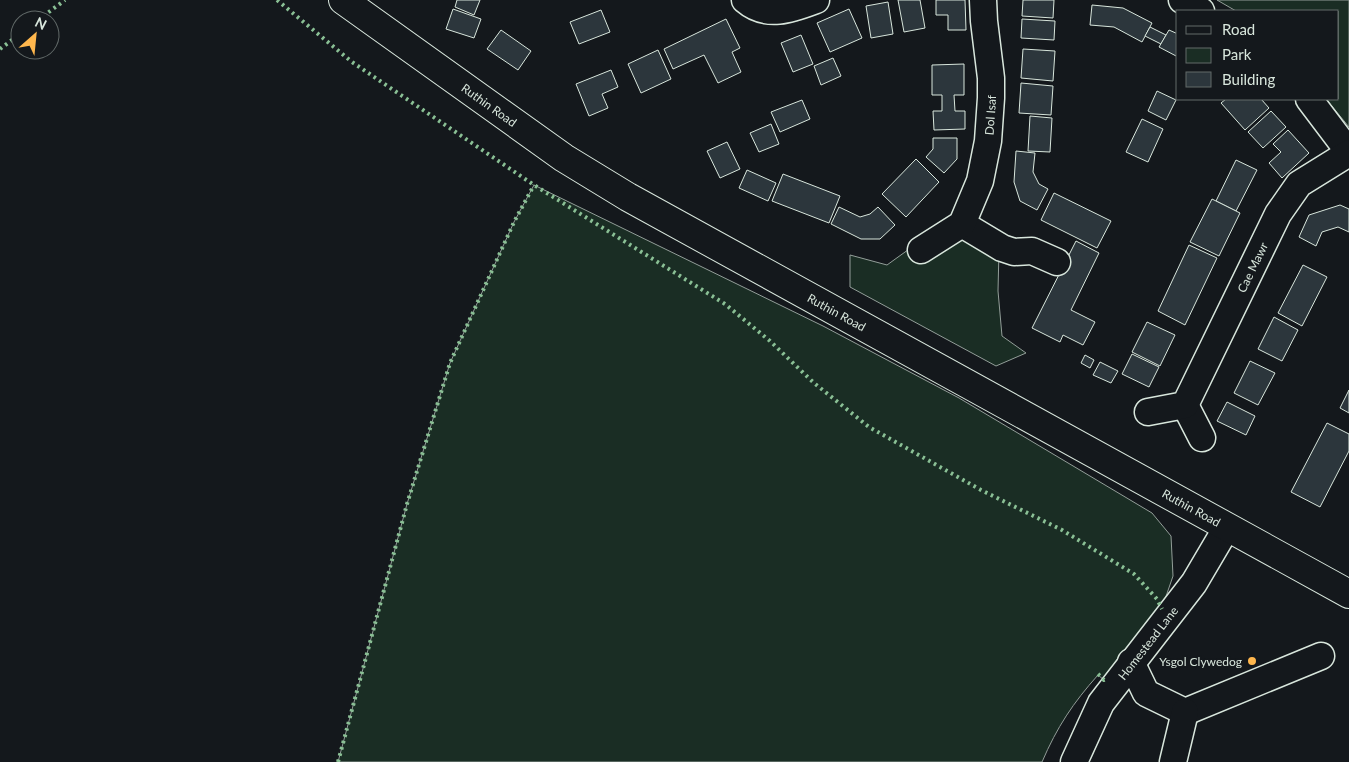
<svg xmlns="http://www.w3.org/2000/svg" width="1349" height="762" font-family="Lato,sans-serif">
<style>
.green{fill:#1a2d24;stroke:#939e99}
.building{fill:#2c363c;stroke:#d8e6dc}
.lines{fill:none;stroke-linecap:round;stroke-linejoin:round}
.minor-casing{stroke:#d8e6dc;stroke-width:29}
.major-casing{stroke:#d8e6dc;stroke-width:30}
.minor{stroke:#14181c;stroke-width:26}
.major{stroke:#14181c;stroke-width:28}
.hedge{stroke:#8ac095;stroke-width:4;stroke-dasharray:2.5 4;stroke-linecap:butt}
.poi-dot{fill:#ffb74d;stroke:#14181c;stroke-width:2}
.labels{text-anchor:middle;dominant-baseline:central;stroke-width:4;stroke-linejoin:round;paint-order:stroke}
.street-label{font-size:12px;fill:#d8e6dc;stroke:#14181c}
.poi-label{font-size:12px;fill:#d8e6dc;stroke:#14181c;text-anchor:end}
</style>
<rect width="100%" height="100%" fill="#14181c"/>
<g class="green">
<polygon points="1217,0 1349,0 1349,127 1326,99 1338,99 1338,11 1236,11"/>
<path d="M534,185L823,326L959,398L1152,513L1171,536L1173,576L1162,608L1104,680L1098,675C1073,703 1057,727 1042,762H338L407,504L450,363L514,222Z"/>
<polygon points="963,227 999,250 998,291 1002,336 1026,353 996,366 850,287 850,255 887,265 912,247"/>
</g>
<g class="building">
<polygon points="457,0 480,0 474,15 455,7"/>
<polygon points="898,0 920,0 925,28 904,32"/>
<polygon points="936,0 965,0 966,30 948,30 948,15 936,15"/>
<polygon points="1023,0 1054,0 1053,18 1022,16"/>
<polygon points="888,2 893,34 871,38 866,6"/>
<polygon points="1092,5 1123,8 1152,23 1142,42 1114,27 1090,25"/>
<polygon points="453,9 481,19 474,38 446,29"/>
<polygon points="849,9 862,38 830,52 817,23"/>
<polygon points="601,10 610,32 579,44 570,22"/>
<polygon points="726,19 740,48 732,52 741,72 718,83 704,55 673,69 664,49"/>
<polygon points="1022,19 1055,21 1054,40 1021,38"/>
<polygon points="1150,27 1166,35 1161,44 1145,36"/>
<polygon points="501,30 531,51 518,70 487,49"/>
<polygon points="1169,30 1178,34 1178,57 1159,47"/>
<polygon points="801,35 813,64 793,72 781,43"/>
<polygon points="1023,49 1055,51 1053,81 1021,78"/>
<polygon points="658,50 671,79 641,93 628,64"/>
<polygon points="833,58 841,76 821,85 814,66"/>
<polygon points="964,64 964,95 954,95 955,111 965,111 965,129 934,130 933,111 942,111 942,95 932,95 932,65"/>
<polygon points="611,70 618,87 602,94 608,108 589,116 576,84"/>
<polygon points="1021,83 1053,86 1051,115 1019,113"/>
<polygon points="1157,91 1176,100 1166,120 1148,111"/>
<polygon points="1226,99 1261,99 1269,108 1245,130 1221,103"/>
<polygon points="802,100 810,119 780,132 771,112"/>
<polygon points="1271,111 1286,127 1263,148 1248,132"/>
<polygon points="1030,116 1052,118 1050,152 1028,151"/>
<polygon points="1142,119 1163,129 1148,162 1126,152"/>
<polygon points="771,124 779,144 759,152 750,133"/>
<polygon points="1288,130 1309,153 1282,178 1269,163 1281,152 1273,144"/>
<polygon points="933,138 957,138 957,159 944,173 926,157 933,149"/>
<polygon points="727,142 740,169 720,178 707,151"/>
<polygon points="1016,151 1035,153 1033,172 1039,184 1048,189 1037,210 1020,201 1014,182"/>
<polygon points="916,159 939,182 906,217 882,194"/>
<polygon points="1236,160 1257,170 1236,211 1216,201"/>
<polygon points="747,170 776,183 768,201 739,188"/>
<polygon points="783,174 840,196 829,223 772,201"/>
<polygon points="1054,193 1111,221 1097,248 1041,220"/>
<polygon points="1212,199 1240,213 1219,256 1190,242"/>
<polygon points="1340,205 1349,209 1349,232 1338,227 1322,232 1316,246 1299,237 1309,215"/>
<polygon points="839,207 860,217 870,214 878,207 895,225 880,239 861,239 831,224"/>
<polygon points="1076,241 1099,253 1071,310 1095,322 1083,345 1063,335 1060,342 1032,328"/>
<polygon points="1189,245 1217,258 1185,325 1158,311"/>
<polygon points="1303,265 1327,277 1302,326 1278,313"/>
<polygon points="1274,317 1298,330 1282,361 1258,349"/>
<polygon points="1147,322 1175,335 1160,366 1132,352"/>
<polygon points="1132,354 1159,367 1149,387 1122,374"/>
<polygon points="1085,355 1094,360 1090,368 1081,363"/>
<polygon points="1250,361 1275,373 1258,405 1234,393"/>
<polygon points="1100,362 1118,371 1111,383 1093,375"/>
<polygon points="1349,390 1349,413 1340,408"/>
<polygon points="1227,402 1255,416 1246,435 1217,421"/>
<polygon points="1327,423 1349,434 1349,451 1320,507 1291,492"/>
</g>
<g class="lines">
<defs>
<g id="minor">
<path d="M745,0C767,19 792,9 816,0"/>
<polyline points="1182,0 1201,11"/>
<polyline points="1309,99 1349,152"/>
<polyline points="962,224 1002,248 1014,252 1032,251 1057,262"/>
<path id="s1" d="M921,250L962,224L980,181L988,141L991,98V78L984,21L983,0"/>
<polyline points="1185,405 1202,438"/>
<path id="s2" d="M1148,412L1185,405L1278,214L1299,184L1349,153"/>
<polyline points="1131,662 1146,693 1185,712 1321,656"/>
<path id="s3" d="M1074,762L1101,703L1194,583L1227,527"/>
<polyline points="1173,762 1185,712"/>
</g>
<g id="major">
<path id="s4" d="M343,0L564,158L628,197L1349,594"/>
</g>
</defs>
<use href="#minor" class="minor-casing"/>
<use href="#major" class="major-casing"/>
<use href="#minor" class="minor"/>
<use href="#major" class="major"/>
<g class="hedge">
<polyline points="277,0 352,62 534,185 725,304 770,341 814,383 869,427 981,490 1062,530 1134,574 1157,599 1162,609"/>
<polyline points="38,20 65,0"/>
<polyline points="0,49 20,34"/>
<polyline points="1098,674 1104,680 1106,679"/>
<polyline points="338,762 407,504 450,363 514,222 534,185"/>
</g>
</g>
<circle class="poi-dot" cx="1252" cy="661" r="5"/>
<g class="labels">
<g class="street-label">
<text stroke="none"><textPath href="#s4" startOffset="180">Ruthin Road</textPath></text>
<text stroke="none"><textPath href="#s1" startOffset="162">Dol Isaf</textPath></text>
<text stroke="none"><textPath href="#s2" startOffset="191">Cae Mawr</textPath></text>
<text stroke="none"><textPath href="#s4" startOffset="585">Ruthin Road</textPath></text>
<text stroke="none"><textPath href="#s4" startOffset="990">Ruthin Road</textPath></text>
<text stroke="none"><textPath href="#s3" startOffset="141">Homestead Lane</textPath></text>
</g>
<g class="poi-label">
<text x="1242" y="661">Ysgol Clywedog</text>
</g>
</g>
<rect x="1176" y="10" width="162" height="90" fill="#14181c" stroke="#626a69"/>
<rect x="1186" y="26" width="25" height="8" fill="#14181c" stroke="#626a69"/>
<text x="1222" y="35" font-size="15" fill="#d8e6dc">Road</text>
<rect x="1186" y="48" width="25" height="15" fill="#1a2d24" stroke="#626a69"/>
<text x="1222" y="60" font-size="15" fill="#d8e6dc">Park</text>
<rect x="1186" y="72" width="25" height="15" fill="#2c363c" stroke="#626a69"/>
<text x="1222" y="85" font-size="15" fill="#d8e6dc">Building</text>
<g transform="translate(35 35) rotate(27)"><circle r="24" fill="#14181c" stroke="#626a69"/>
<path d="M0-4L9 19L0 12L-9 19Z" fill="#ffb74d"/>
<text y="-8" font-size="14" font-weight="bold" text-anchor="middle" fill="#d8e6dc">N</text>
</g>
</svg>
